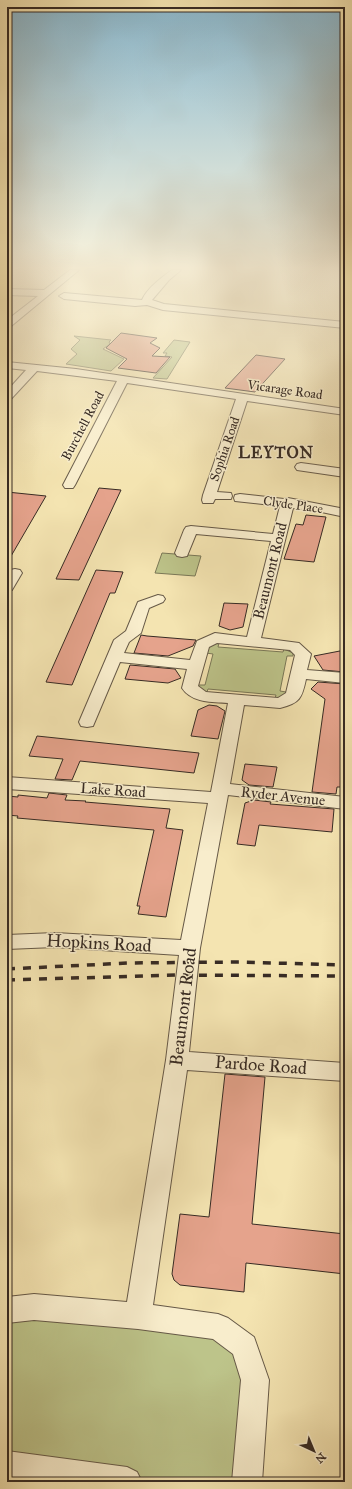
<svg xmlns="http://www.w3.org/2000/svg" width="352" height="1489" font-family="'IM FELL Great Primer',serif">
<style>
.green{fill:#bdc48a;stroke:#7a7857}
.building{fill:#e5a38c;stroke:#372b24}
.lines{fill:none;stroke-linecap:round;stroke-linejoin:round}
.minor-casing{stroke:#665947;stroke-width:2}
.minor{fill:#f8edcc;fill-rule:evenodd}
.rail{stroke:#372b24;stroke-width:3.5;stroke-dasharray:8 8;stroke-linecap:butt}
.labels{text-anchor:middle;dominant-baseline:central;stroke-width:3;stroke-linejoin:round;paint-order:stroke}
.far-street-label{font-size:13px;fill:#372b24;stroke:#f8edcc}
.street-label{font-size:15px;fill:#372b24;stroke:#f8edcc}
.far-district-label{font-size:16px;font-weight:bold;letter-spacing:1px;fill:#372b24;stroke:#f8edcc}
.near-street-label{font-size:18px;fill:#372b24;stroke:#f8edcc}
</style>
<rect width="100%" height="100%" fill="#f4e4b1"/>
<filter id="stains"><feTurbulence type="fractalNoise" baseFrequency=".005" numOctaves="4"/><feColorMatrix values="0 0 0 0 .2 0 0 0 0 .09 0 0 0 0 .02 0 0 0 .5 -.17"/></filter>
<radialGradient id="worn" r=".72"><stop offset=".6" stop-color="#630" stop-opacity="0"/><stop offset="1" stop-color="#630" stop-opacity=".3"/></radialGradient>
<g class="green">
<polygon points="74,336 111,340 109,342 110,344 103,349 124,359 111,371 66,364 77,354 71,349 80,340"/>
<polygon points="174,340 190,342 167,379 153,378 172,357 165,356 167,353 163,353"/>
<polygon points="162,553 201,556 195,576 155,573"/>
<polygon points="217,643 219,643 218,647 283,652 284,649 293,653 293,656 287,656 280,691 286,692 286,695 279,698 275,698 276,695 208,689 207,692 203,691 197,686 198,685 205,685 213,654 206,653 208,646"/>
<polygon points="7,1310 138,1316 244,1346 247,1482 128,1482 7,1466"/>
</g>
<g class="building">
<polygon points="121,333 157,338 150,343 160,348 152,356 170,357 156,373 118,368 127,359 106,348"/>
<polygon points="256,355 285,359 255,392 225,388"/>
<polygon points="99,488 121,490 79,580 56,579"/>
<polygon points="7,492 46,496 7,563"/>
<polygon points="306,515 326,517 314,562 284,559 296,524 303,525"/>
<polygon points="96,570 123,572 115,593 110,593 72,685 46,682"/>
<polygon points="224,603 248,604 243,627 230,630 219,626"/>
<polygon points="141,635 147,636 196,640 193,646 168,656 134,653"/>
<polygon points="345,650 345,672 323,670 314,656"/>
<polygon points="130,665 175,669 181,678 168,683 125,679"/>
<polygon points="318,682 345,684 345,759 342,787 337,787 336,794 312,792 325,699 311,689"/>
<polygon points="209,705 217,706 225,711 218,739 191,736 198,710"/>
<polygon points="37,736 199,753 194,773 80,761 72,780 55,779 63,759 29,756"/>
<polygon points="245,764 277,767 273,787 249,785 242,780"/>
<polygon points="49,793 67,795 65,800 86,801 85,802 170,809 166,828 183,830 166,917 138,914 140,906 137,906 154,830 17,818 18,816 7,815 7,796 18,797 18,795 47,798"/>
<polygon points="254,800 271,802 270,804 334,809 332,832 259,825 255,846 237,844 245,803"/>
<polygon points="225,1074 265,1077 252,1224 345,1234 345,1274 246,1263 244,1292 180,1285 174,1280 172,1274 180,1214 209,1217"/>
</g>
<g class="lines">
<defs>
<g id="minor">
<polygon points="70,270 79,270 10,327 7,328 7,320 38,296 7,295 7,289 44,290"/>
<path d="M172,270H181L169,280L152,300L164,304L345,322V328L163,310L147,305L135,306L64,299L59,296L64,293L142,300C147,288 162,277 172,270Z"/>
<polygon points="7,362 76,369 345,409 345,415 247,401 217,492 231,493 232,496 231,499 215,499 213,503 203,503 202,500 203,495 236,399 127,383 75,485 73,488 65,488 63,485 117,381 37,371 11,399 7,400 7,391 26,370 7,368"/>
<polygon points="301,463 345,469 345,477 297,470 295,467 297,464"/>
<path d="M240,494L284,499L288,498L345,509V517L312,510L293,508L261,638L299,643L311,654L307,670L345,673V683L306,679C302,698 300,703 280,708L244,705L230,784L345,797V809L228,795L200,948L189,1052L345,1063V1081L187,1070L153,1305L218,1314L228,1318L254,1337L269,1380L262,1482H232L241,1380L233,1354L213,1339L138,1329L34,1320L7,1323V1297L34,1294L127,1302L166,1060L179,955L55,947L7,949V935L55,933L181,940L208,803L7,789V777L211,792L228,703C212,702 192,703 182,688L187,669L120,662L93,726L87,727L81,726L79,722L114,640L126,631L138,602L158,595L163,596L165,599L163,602L149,608L141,633L129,642L124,653L190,660L197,641L215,633L247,637L271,541L196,534L187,556L182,557L177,556L175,553L184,530L186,527L191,526L273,534L280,506L235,501L234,498L235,495ZM217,643L290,650L295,655L286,693L278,698L206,692L198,686L209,647Z"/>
<polygon points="15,569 20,570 22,573 12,590 7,591 7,575 10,570"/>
<polygon points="7,1451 127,1467 137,1472 142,1482 17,1482 7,1481"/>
</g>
</defs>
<use href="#minor" class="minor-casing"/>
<use href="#minor" class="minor"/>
<g class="rail">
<polyline points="7,969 128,963 239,962 345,965"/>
<polyline points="7,980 176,975 345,976"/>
</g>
</g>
<linearGradient id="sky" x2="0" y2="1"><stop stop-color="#89b8cf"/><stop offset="0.56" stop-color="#faf3dc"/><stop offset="1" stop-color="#faf3dc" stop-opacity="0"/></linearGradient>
<rect width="352" height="478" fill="url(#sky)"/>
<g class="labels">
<g class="far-street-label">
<text transform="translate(285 390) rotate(8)">Vicarage Road</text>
<text transform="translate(83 426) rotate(-62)">Burchell Road</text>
<text transform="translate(225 449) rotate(-71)">Sophia Road</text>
<text transform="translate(293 505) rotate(8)">Clyde Place</text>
</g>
<g class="street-label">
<text transform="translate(270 571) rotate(-76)">Beaumont Road</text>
<text transform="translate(113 790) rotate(4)">Lake Road</text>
<text transform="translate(283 796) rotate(6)">Ryder Avenue</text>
</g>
<g class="far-district-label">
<text x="276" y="452">LEYTON</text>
</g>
<g class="near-street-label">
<text transform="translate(99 943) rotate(3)">Hopkins Road</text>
<text transform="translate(183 1007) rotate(-83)">Beaumont Road</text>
<text transform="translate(261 1065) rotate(4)">Pardoe Road</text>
</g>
</g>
<rect width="352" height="1489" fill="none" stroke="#f4e4b1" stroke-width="24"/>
<rect x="8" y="8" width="336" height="1473" fill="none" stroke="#372b24" stroke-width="2"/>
<rect x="12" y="12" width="328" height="1465" fill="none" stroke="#372b24"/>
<g transform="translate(314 1451) rotate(136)" stroke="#f8edcc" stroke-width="3" paint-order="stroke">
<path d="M0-3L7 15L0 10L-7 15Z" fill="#372b24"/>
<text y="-6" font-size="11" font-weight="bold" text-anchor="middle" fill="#372b24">N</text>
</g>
<rect width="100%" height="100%" filter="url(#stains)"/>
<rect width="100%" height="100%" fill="url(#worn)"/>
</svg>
